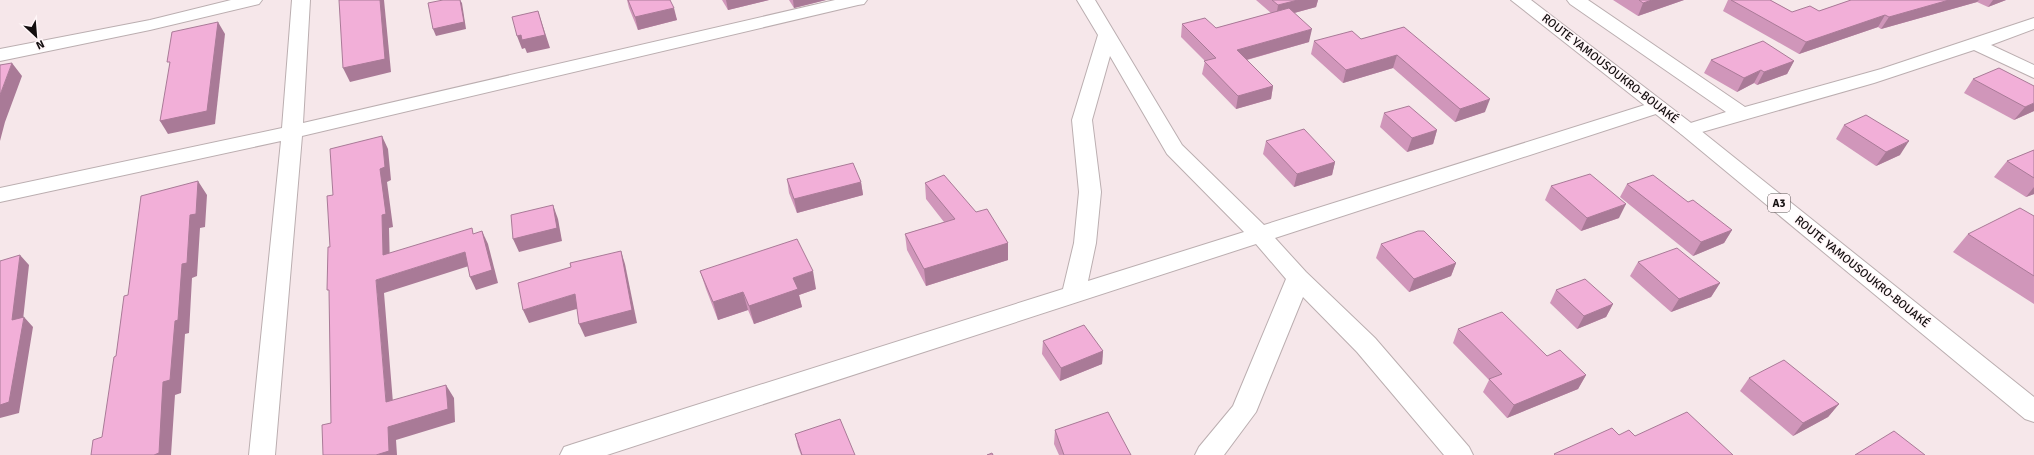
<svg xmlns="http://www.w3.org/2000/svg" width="2034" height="455" font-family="Signika,sans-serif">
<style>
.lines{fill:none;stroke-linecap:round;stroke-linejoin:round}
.minor-casing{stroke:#bbaeb0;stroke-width:2}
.major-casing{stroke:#bbaeb0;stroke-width:2}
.minor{fill:#fff;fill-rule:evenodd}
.major{fill:#fff;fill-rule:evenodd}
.wall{fill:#d096ba}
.shaded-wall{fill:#a97a97}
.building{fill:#f2afd8;stroke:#a97a97}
.labels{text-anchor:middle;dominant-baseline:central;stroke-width:3;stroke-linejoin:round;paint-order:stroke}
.shield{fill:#fff6f8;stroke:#5a5455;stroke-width:1}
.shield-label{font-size:11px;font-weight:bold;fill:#130e0f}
.street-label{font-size:12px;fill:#130e0f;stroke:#fff6f8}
</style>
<rect width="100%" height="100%" fill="#f6e7ea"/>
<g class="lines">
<defs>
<g id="minor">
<polygon points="231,0 262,0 259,4 150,30 0,61 0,49 150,20"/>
<polygon points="292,0 310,0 303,123 835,0 867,0 864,4 858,5 302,136 275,455 249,455 281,141 0,202 0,188 282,128"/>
<path d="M1077,0H1095L1182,145L1264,225L1651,103L1658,101L1665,103L1668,107L1665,111L1275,238L1306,272L1375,338L1469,447L1473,455H1444L1357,352L1303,297L1256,412L1224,455H1195L1199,447L1233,406L1286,279L1256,244L607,455H560L564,447L573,444L1063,289L1074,243L1079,192L1072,120L1098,35ZM1110,56L1167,154L1244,232L1088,281L1096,243L1101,192L1092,120Z"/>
<polygon points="1567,0 1588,0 1745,107 1881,69 2034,18 2034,29 1991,45 2034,65 2034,78 1974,50 1874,83 1688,136 1681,134 1678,130 1681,126 1726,112 1570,4"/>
</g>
<polygon id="major" points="1511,0 1531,0 1695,126 2034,397 2034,422 2025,419 1681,134"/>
</defs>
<use href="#minor" class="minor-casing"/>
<use href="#major" class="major-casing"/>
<use href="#minor" class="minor"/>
<use href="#major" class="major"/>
</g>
<g class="wall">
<polygon points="627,0 670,0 677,20 638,30 629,8"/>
<polygon points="722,0 769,0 728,10"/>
<polygon points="789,0 826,0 794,8"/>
<polygon points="1256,0 1318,0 1316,7 1294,13 1309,42 1247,60 1273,86 1271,99 1236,109 1202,74 1205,61 1181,37 1182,24 1216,28 1271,13"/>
<polygon points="1613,0 1684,0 1638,16"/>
<polygon points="1728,0 1770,0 1792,12 1819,11 1851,0 2006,0 1988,7 1977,2 1881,29 1878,27 1799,54 1723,11"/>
<polygon points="1404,27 1485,112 1455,122 1393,68 1343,83 1311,54 1314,41 1361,39"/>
<polygon points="1711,60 1794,61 1787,74 1757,85 1754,83 1737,92 1704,73"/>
<polygon points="1973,79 2034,111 2014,120 1964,93"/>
<polygon points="1384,113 1437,130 1433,144 1407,152 1380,127"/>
<polygon points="1844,125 1900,155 1876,166 1836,139"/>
<polygon points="1266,141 1335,162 1332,175 1294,187 1263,154"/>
<polygon points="2034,150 2034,194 2026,197 1994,177 2007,161"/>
<polygon points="787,179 861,182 863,195 797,213 789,193"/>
<polygon points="925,183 976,212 1008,243 1008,260 926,286 907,250 905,234 944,222 926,199"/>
<polygon points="1627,184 1688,202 1732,230 1724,243 1693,256 1620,197"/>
<polygon points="1551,186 1619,218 1581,231 1545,200"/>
<polygon points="2034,216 2034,304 1953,252 1968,234"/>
<polygon points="1381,244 1456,263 1451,276 1409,292 1376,258"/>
<polygon points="1638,262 1720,283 1711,297 1671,312 1630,276"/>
<polygon points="700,271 816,289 799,295 802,307 754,324 748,310 718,320 706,289"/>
<polygon points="1556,290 1613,304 1606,317 1577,329 1550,303"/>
<polygon points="1458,329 1586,375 1578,389 1507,418 1483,392 1489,380 1453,343"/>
<polygon points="1043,341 1103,351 1102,364 1060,381 1042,354"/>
<polygon points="1749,378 1839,404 1828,417 1793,436 1740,391"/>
<polygon points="1055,430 1131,455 1059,455 1054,444"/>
<polygon points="795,434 855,455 801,455 798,447"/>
</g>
<g class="shaded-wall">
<polygon points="380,0 384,0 391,72 350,82 343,68"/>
<polygon points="460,0 462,3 466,29 436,36 433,29"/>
<polygon points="726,0 769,0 728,10"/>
<polygon points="793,0 826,0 794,8"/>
<polygon points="1298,0 1318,0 1316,7 1276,18 1278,5"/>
<polygon points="1652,0 1684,0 1638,16 1643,3"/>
<polygon points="1949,0 1979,0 1977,2 1881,29 1889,17"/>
<polygon points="1993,0 2006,0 1988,7"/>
<polygon points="674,8 677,20 638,30 635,17"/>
<polygon points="538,11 550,48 527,53 525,48 522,49 517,36"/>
<polygon points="1885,15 1878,27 1799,54 1806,42"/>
<polygon points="218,22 225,34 215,124 168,134 160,121"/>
<polygon points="1312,29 1309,42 1235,63 1237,50"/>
<polygon points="1397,55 1393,68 1343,83 1346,70"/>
<polygon points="1794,61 1787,74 1757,85 1764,72"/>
<polygon points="12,63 22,76 5,122 0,141 0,95"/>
<polygon points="1761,70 1754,83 1737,92 1744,78"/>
<polygon points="1273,86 1271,99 1236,109 1238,96"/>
<polygon points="1490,99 1485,112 1455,122 1460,109"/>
<polygon points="2034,103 2034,111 2014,120 2025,107"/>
<polygon points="1437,130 1433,144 1407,152 1412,138"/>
<polygon points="382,136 388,149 391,180 387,182 393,227 389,228 390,268 383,255 380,169"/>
<polygon points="1909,141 1900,155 1876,166 1886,152"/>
<polygon points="1335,162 1332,175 1294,187 1297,174"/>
<polygon points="198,181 207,195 205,227 200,228 197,276 192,278 189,333 185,334 181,393 175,395 171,455 154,455 163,382 175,321 182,264 190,215"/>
<polygon points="861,182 863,195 797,213 794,199"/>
<polygon points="2034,187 2034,194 2026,197"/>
<polygon points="1626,204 1619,218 1581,231 1587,218"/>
<polygon points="553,205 558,219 562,241 519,252 513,239"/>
<polygon points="1732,230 1724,243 1693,256 1701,242"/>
<polygon points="482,231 488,244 498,283 476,290 470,277"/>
<polygon points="1008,243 1008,260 926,286 924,269"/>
<polygon points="621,251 625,264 637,323 585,337 579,324"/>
<polygon points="465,252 472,265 384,293 394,415 386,402 376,280"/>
<polygon points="20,255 29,265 22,329 24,317 33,327 19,413 0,418 0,405"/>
<polygon points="1456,263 1451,276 1409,292 1414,279"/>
<polygon points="813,271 816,289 799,295 802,307 754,324 749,306 793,278"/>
<polygon points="1720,283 1711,297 1671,312 1679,299"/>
<polygon points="743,292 748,310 718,320 713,302"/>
<polygon points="575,294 580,308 529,323 523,310"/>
<polygon points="1613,304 1606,317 1577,329 1584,316"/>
<polygon points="1103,351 1102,364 1060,381 1061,368"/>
<polygon points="1586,375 1578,389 1507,418 1514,405"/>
<polygon points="446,385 454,398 455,422 396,440 397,455 376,455 388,427"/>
<polygon points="1839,404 1828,417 1793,436 1803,423"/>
</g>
<g class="building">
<polygon points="339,0 380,0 385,59 343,68"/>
<polygon points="443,0 460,0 464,22 433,29 428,3"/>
<polygon points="628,0 670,0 674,8 635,17"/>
<polygon points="1272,0 1298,0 1278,5"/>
<polygon points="1639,0 1652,0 1643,3"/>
<polygon points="1731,0 1770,0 1792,12 1810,6 1819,11 1851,0 1949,0 1889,17 1885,15 1806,42"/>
<polygon points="1289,8 1312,29 1237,50 1273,86 1238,96 1204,61 1216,58 1182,24 1205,18 1216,28"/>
<polygon points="538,11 545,35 522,40 521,35 517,36 512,17"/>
<polygon points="218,22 207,111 160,121 170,62 167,62 172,32"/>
<polygon points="1404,27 1490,99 1460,109 1397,55 1346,70 1314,41 1352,31 1361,39"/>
<polygon points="1763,41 1794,61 1764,72 1761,70 1744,78 1711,60"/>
<polygon points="12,63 0,95 0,65"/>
<polygon points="1999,68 2034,86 2034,103 2025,107 1973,79"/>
<polygon points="1409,106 1437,130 1412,138 1384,113"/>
<polygon points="1866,115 1909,141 1886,152 1844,125"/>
<polygon points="1304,129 1335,162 1297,174 1266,141"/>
<polygon points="382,136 385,167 380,169 386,214 382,215 383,255 472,228 473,234 482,231 492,270 470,277 465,252 376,280 386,402 446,385 448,409 388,427 389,451 376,455 323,455 322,425 331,423 329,290 327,290 328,247 330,247 327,196 333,195 330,149"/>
<polygon points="2034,150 2034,178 2007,161"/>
<polygon points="853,163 861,182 794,199 787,179"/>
<polygon points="1590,174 1626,204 1587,218 1551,186"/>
<polygon points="944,175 976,212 987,209 1008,243 924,269 905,234 955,219 925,183"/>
<polygon points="1653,175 1688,202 1693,200 1732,230 1701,242 1627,184"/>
<polygon points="198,181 196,214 190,215 187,263 182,264 178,320 175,321 170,380 163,382 159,453 154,455 91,455 93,440 102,437 114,357 116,356 124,296 128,295 141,196"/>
<polygon points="553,205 557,228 513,239 511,215"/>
<polygon points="2020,208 2034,216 2034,276 1968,234"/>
<polygon points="1418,231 1424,231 1456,263 1414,279 1381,244"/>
<polygon points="797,239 813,271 793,278 798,289 749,306 743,292 713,302 700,271"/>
<polygon points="1677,248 1720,283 1679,299 1638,262"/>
<polygon points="621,251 632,310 579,324 575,294 523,310 518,283 571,267 570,263"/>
<polygon points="20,255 12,320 24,317 9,402 0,405 0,261"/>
<polygon points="1585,279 1613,304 1584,316 1556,290"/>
<polygon points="1502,312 1547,356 1560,350 1586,375 1514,405 1489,379 1502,374 1458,329"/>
<polygon points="1084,325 1103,351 1061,368 1043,341"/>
<polygon points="1784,360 1839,404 1803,423 1749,378"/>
<polygon points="1108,412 1131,455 1064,455 1055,430"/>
<polygon points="1687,412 1733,455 1555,455 1554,454 1612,428 1619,435 1629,430 1635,436"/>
<polygon points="840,419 855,455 802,455 795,434"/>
<polygon points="1894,431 1925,455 1855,455"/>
<polygon points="992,453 993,455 987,455"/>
</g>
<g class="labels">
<rect class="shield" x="1768" y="194" width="22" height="18" rx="3"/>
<g class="shield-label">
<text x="1779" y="203">A3</text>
</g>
<g class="street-label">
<text transform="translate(1610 69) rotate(38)">ROUTE YAMOUSOUKRO-BOUAKÉ</text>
<text transform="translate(1862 272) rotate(39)">ROUTE YAMOUSOUKRO-BOUAKÉ</text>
</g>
</g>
<g transform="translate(36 36) rotate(154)" stroke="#fff6f8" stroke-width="3" paint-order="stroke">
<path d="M0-3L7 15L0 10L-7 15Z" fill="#130e0f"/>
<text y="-6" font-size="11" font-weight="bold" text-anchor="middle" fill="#130e0f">N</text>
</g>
</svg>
